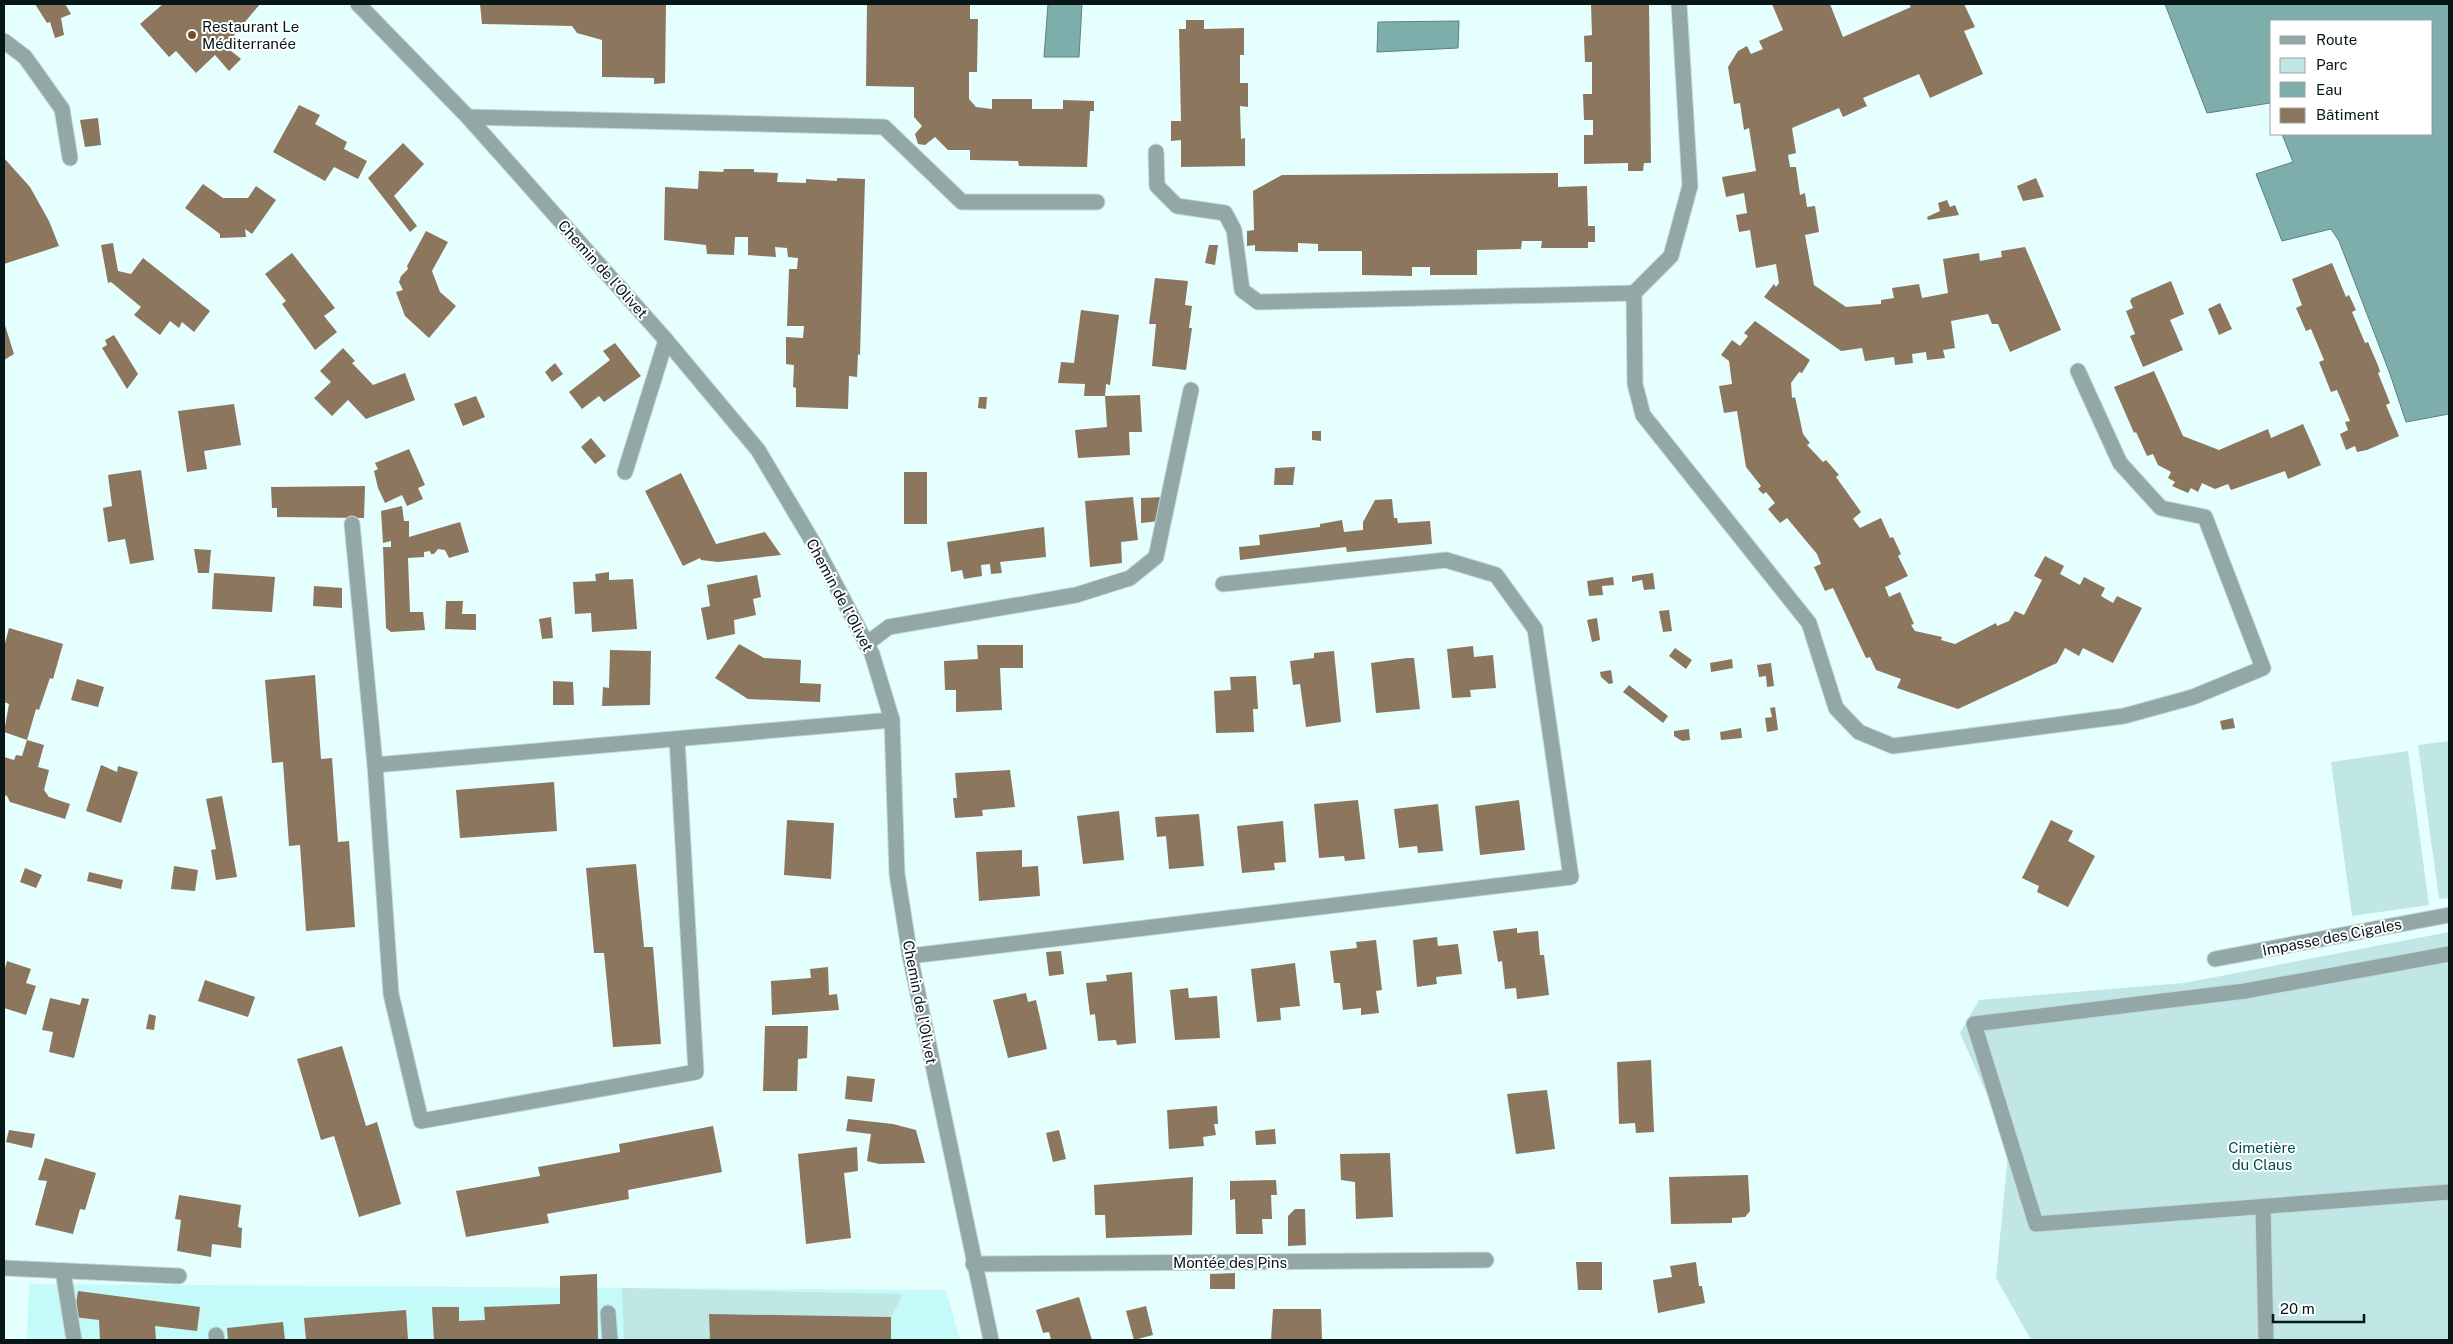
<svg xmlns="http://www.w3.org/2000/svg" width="2453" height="1344" font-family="'Public Sans',sans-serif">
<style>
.built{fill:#c4faf8}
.green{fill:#c0e7e5}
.water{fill:#7eaeac;stroke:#5a817f}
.building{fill:#8c765e}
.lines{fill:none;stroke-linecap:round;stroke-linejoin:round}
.lane-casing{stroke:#c1dad9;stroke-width:17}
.street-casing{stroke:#c1dad9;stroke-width:17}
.lane{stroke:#92a7a6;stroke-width:15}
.street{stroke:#92a7a6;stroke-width:15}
.poi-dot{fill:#735029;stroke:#fff;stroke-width:2}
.labels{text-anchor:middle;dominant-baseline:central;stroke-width:4;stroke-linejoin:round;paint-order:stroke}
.poi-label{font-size:15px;fill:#071717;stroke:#fff;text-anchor:start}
.street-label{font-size:15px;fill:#071717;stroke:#fff}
.park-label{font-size:15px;fill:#004c4b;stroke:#fff}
</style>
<rect width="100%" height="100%" fill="#e5fffe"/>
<polygon class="built" points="29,1284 946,1290 960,1340 27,1340"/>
<g class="green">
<polygon points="2449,741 2449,898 2439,899 2418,745"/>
<polygon points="2408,751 2429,905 2352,916 2331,762"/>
<polygon points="2449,932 2449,1340 2031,1340 1996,1278 2009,1145 1960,1033 1979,1000 2184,983"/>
<polygon points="622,1288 903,1294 891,1317 710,1314 710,1340 624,1340"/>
</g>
<g class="water">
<polygon points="1048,4 1082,4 1079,57 1044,57"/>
<polygon points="2165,4 2449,4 2449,414 2406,422 2390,374 2339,241 2331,229 2282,241 2256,174 2293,162 2282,134 2432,134 2432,21 2272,21 2272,107 2270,103 2207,113"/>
<polygon points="1459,21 1458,48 1377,52 1378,22"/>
</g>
<g class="building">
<polygon points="35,4 65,4 71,14 61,18 64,35 55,38 50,22 47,23"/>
<polygon points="163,4 260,4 225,46 241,59 229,71 215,55 196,73 176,51 169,57 140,24"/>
<polygon points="480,4 666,4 665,83 654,84 654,78 602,77 602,40 577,33 572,26 482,24"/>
<polygon points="867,4 970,4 970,19 978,19 977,72 969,72 969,99 976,107 992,109 992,99 1032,99 1032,109 1063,109 1063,100 1094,101 1094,111 1090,111 1087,167 1019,166 1018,161 970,160 970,150 948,150 935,137 925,145 918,144 915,134 922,126 914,117 914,87 866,86"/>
<polygon points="1591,4 1649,4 1651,163 1644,163 1643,171 1628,171 1628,163 1584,164 1584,135 1593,135 1593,120 1584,120 1583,94 1592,94 1592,62 1585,62 1584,36 1592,35"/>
<polygon points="1772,4 1830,4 1843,37 1911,7 1909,4 1964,4 1975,27 1964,31 1983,74 1930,98 1919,74 1863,98 1867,106 1843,117 1839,108 1792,128 1796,153 1788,155 1790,167 1796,167 1800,195 1805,193 1807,207 1815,206 1819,232 1805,235 1814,285 1846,307 1881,304 1881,300 1894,298 1892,288 1919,284 1922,298 1948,293 1943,259 1979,253 1980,261 2002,257 2001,251 2025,247 2061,330 2010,352 1998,324 1992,324 1988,314 1951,321 1955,348 1943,350 1945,358 1927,360 1926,352 1912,354 1913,363 1895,365 1894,357 1865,361 1862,348 1841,351 1764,297 1774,284 1776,287 1779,283 1776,264 1756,268 1750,230 1739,232 1736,215 1747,213 1744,193 1726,197 1722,177 1756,171 1749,128 1744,130 1740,103 1734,104 1728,67 1738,51 1747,46 1751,54 1763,49 1759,41 1783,30"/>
<polygon points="1186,20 1204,20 1204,29 1244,28 1244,55 1240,55 1240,83 1248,83 1248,107 1240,106 1241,139 1245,138 1245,166 1181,167 1181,140 1171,141 1171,121 1181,121 1179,29 1186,29"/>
<polygon points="299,105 320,115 315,124 347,142 344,149 367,161 358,179 334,167 325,181 273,152"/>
<polygon points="98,118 101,145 85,147 80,120"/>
<polygon points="403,143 424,164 394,196 417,226 410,232 368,178"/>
<polygon points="4,158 30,187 49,221 59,246 4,264"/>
<polygon points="724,169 754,169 754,172 778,173 777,182 806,183 806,179 837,181 837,178 865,179 860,355 858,354 857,377 849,376 848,409 796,407 796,388 793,387 794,365 786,364 786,337 803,338 804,326 787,326 789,269 797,269 798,258 788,257 787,248 775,247 776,257 748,255 748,237 735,237 734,255 707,254 706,245 664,240 665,187 698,189 699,171 723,172"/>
<polygon points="1558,173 1558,187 1587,186 1588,226 1595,226 1595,242 1588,242 1588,248 1541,248 1542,241 1522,241 1521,249 1477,250 1477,275 1430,275 1430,267 1412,267 1412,276 1362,275 1362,251 1318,251 1318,244 1298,243 1298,252 1255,251 1255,245 1247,246 1247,231 1254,230 1253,191 1282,175"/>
<polygon points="2036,178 2044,197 2023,201 2017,186"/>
<polygon points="203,184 223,198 248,198 256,186 276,200 252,234 245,229 246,237 220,238 220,234 185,208"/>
<polygon points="1947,200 1950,207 1955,205 1959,215 1928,220 1927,217 1940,211 1938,203"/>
<polygon points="426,231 448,242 432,271 440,292 456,306 429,338 405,316 396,292 403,290 399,282 401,276 408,269 407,266"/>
<polygon points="113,243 118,271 131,274 143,258 210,311 194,332 182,322 179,328 170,321 160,335 134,315 141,307 111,282 108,283 101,245"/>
<polygon points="1209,245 1218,245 1215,265 1205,263"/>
<polygon points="292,253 335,308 324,316 337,332 315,350 282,304 286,301 265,274"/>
<polygon points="2332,263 2346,297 2349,295 2356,310 2352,312 2365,343 2368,342 2379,368 2380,372 2378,373 2390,403 2386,405 2399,436 2367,450 2357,452 2355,446 2346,450 2340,434 2348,430 2345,422 2350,421 2337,390 2331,392 2319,362 2324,360 2311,329 2306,331 2296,308 2302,305 2292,279"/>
<polygon points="1155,278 1188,281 1185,305 1192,306 1189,328 1192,328 1186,370 1152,366 1156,324 1149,324"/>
<polygon points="2171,281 2184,314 2170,320 2183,350 2143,367 2130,336 2135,334 2126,311 2133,308 2130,301 2132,298"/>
<polygon points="2220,303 2232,329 2219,335 2208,309"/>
<polygon points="1081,310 1119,315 1110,385 1106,384 1105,396 1140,395 1142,432 1129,432 1130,455 1078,458 1075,430 1107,427 1105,396 1084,396 1085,384 1058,383 1061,362 1074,363"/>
<polygon points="1755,321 1810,360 1802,373 1799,372 1791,383 1792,398 1795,397 1803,434 1810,443 1807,445 1823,462 1826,460 1839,475 1836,477 1861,512 1853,519 1860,528 1881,518 1890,538 1893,537 1901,554 1898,556 1908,576 1885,587 1889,597 1900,592 1914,624 1911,625 1915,631 1942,637 1941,640 1955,644 1996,623 1997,626 2009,621 2015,611 2024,615 2042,580 2034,576 2045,556 2064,566 2060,574 2080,585 2084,577 2105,588 2101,596 2113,603 2117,596 2142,608 2113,663 2083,648 2079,656 2065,648 2057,663 1958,709 1897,688 1901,679 1876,670 1870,657 1866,658 1833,588 1825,591 1814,567 1821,564 1817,554 1787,518 1780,523 1768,509 1775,503 1766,492 1763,494 1758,489 1761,486 1746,467 1737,411 1724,413 1719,386 1732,384 1729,361 1721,355 1732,340 1740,346 1748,336 1744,333"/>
<polygon points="4,322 14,354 4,360"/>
<polygon points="114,335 138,374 127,389 102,348 107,345 105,340"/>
<polygon points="615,343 641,376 604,402 599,396 582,409 569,392 610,360 603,351"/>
<polygon points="343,348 355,361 352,363 373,385 405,373 415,400 366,419 348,400 332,416 314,398 331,382 320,371"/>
<polygon points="555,363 563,374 552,382 545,372"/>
<polygon points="2154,371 2183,436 2219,450 2268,429 2271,438 2303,424 2321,465 2288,479 2285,471 2231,490 2228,484 2215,489 2202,483 2198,492 2191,488 2188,493 2172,486 2175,482 2168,478 2171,472 2158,465 2153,454 2147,456 2136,432 2134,433 2114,387"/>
<polygon points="476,396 485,417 463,426 454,404"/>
<polygon points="979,397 987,397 986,409 978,408"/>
<polygon points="234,404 241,445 204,451 207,469 187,472 178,411"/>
<polygon points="1312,431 1321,431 1321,441 1312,440"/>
<polygon points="591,438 606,456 595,464 581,447"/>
<polygon points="409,449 425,485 418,488 423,499 407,506 402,495 385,503 378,488 374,471 378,469 375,463"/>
<polygon points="1295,467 1293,485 1274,485 1275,468"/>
<polygon points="141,470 154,560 130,564 125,539 108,542 103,508 112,506 108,475"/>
<rect x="904" y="472" width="23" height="52"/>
<polygon points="681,473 716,544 765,532 781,555 718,562 701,560 700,558 683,566 645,491"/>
<polygon points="365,486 364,518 277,517 277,508 272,508 271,487"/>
<polygon points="1133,497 1138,540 1121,542 1122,563 1090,567 1085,501"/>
<polygon points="1163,497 1160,521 1141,523 1141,498"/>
<polygon points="1392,499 1394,518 1397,518 1398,523 1430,521 1432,544 1347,552 1346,547 1240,560 1239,547 1260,545 1259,535 1320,527 1320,524 1342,520 1344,532 1363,530 1363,522 1375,500"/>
<polygon points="402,506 404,521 409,521 409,537 460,522 469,552 449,558 445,550 438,549 434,554 431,554 430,551 424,552 424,557 408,558 410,612 423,612 425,630 391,632 386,628 383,547 391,547 391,541 383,543 381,511"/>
<polygon points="1044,527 1046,557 1000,562 1002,573 991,574 990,564 981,565 982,576 964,579 962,570 951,572 947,542"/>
<polygon points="194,549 211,550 209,573 198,573"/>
<polygon points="609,572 609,580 633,579 637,629 592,632 591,613 575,614 573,582 596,581 595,574"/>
<polygon points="214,573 275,577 272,612 212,609"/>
<polygon points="1653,573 1655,589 1644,590 1642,580 1632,582 1632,576"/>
<polygon points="757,575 761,597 753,599 756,615 734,620 735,634 707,640 701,608 710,606 707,585"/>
<polygon points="1613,577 1614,585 1602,586 1603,595 1589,596 1587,581"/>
<polygon points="314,586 342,588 342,608 313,606"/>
<polygon points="446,601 463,601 462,614 476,614 476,630 445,629"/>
<polygon points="1669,610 1672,631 1663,632 1659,611"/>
<polygon points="551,617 553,638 542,639 539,619"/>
<polygon points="1597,618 1600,640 1592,642 1587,620"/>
<polygon points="9,628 63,644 53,679 50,678 39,710 36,709 27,740 4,732 9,704 4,702 4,647"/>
<polygon points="739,644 764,658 801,660 800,683 821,684 820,702 748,699 715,678"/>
<polygon points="977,645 1023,645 1023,668 1000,668 1002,710 956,712 956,690 945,690 944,661 978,659"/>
<polygon points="1473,646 1474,657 1493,655 1496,688 1470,690 1471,697 1452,698 1447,649"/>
<polygon points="1675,648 1692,660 1686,669 1669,656"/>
<polygon points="610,650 651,651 650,705 602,706 603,687 609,688"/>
<polygon points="1334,651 1341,722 1306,727 1300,684 1293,685 1290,661 1314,658 1314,653"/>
<polygon points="1407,658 1414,658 1420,709 1376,713 1371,663"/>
<polygon points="1732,659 1733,668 1711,672 1710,663"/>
<polygon points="1771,663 1774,686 1767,687 1766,676 1759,677 1757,665"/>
<polygon points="1611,670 1613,683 1609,684 1601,677 1600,672"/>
<polygon points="315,675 321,759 332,758 338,842 349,841 355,927 306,931 300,845 289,846 283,762 272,763 265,680"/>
<polygon points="1256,676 1258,709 1253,709 1254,732 1216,733 1214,691 1231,690 1230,677"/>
<polygon points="77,679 104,687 98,707 71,700"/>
<polygon points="553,681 573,682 574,705 553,705"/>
<polygon points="1629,685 1668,716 1663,723 1623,692"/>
<polygon points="1775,707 1778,730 1767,732 1765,718 1772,717 1770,708"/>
<polygon points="2233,718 2235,728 2222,730 2220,721"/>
<polygon points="1741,728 1742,738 1721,740 1720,732"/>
<polygon points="1689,729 1690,740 1682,741 1674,736 1674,731"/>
<polygon points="27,740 44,745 38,767 49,770 44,790 49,797 70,804 65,819 10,802 7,796 4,795 4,757 14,760 16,755 22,756"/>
<polygon points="101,765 117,772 118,766 138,772 121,823 86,811"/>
<polygon points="1010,770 1015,807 982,810 983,816 955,818 953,798 957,798 955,773"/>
<polygon points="554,782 557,831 460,838 456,790"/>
<polygon points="222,796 237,877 216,880 211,850 216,849 206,799"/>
<polygon points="1358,800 1365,859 1345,861 1344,856 1319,858 1314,804"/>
<polygon points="1519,800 1525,850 1480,855 1475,806"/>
<polygon points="1438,804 1443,851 1418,853 1417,846 1399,848 1394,809"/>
<polygon points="1119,811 1124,860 1083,864 1077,816"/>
<polygon points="1199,814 1204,866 1169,869 1166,836 1157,837 1155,817"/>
<polygon points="787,820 834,823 831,879 784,875"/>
<polygon points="2051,820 2073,831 2068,841 2095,856 2068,907 2037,892 2039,886 2022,878"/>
<polygon points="1283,821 1286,862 1274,863 1275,870 1242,873 1237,826"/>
<polygon points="1022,850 1022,867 1038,866 1040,896 979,901 976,852"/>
<polygon points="636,864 644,947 653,947 661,1044 613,1047 604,953 594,953 586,868"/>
<polygon points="174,866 198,870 195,891 171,889"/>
<polygon points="25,868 42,875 36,888 20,882"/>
<polygon points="89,872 123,880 121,889 87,881"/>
<polygon points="1517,928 1517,933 1538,931 1540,955 1544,955 1549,995 1517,999 1516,988 1505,989 1502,961 1498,962 1493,931"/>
<polygon points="1437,937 1438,946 1458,944 1462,974 1436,977 1437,984 1417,987 1413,940"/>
<polygon points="1376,940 1382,990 1376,991 1379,1013 1361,1015 1361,1008 1343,1010 1340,983 1334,983 1330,951 1357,948 1356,942"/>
<polygon points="1061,951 1064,974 1049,976 1046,952"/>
<polygon points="7,961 31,969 26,983 36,986 26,1015 4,1008 4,972"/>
<polygon points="1295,963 1300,1006 1280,1008 1281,1020 1257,1022 1251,969"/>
<polygon points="828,967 829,995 837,994 839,1010 772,1015 771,981 811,978 810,969"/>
<polygon points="1132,972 1136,1043 1117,1045 1116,1040 1098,1041 1095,1014 1090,1015 1086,983 1107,981 1106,975"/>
<polygon points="205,980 255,997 248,1017 198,1001"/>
<polygon points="1188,988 1189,998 1217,996 1220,1038 1175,1040 1170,990"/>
<polygon points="1026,993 1028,1002 1036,1000 1047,1049 1008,1058 993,1000"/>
<polygon points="50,998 80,1005 82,998 89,999 74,1058 49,1052 53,1032 42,1030"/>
<polygon points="149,1014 156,1016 154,1030 146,1029"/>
<polygon points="765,1026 808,1026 807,1058 798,1059 797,1091 763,1091"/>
<polygon points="342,1046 366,1126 377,1122 401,1204 359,1217 334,1136 321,1140 297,1059"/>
<polygon points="1651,1060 1654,1132 1636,1133 1635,1123 1619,1124 1617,1062"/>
<polygon points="847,1076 875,1079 872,1102 845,1099"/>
<polygon points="1547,1090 1555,1149 1516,1154 1507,1094"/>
<polygon points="1217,1106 1218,1124 1214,1124 1216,1135 1203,1137 1204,1146 1169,1149 1167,1110"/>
<polygon points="848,1119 893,1124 916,1130 925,1163 879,1164 867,1161 871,1134 846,1131"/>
<polygon points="713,1126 722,1172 628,1190 629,1199 547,1214 549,1223 466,1237 456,1191 540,1176 538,1167 620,1152 619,1144"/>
<polygon points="1275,1129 1276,1144 1256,1145 1255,1131"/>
<polygon points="9,1130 35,1134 32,1148 6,1142"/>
<polygon points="1059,1130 1066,1159 1053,1162 1046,1133"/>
<polygon points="857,1147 858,1171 844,1173 851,1238 806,1244 798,1154"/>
<polygon points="1390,1153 1393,1217 1356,1219 1355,1182 1341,1180 1340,1154"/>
<polygon points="45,1158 96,1173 85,1210 80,1209 73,1234 35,1225 47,1181 38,1180"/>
<polygon points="1748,1175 1750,1211 1745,1217 1732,1218 1732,1223 1671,1224 1669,1177"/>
<polygon points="1193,1177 1192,1235 1106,1238 1105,1215 1095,1215 1094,1185"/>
<polygon points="1276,1180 1277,1195 1271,1195 1272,1219 1262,1219 1263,1234 1236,1234 1235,1199 1230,1200 1230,1181"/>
<polygon points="179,1195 241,1205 238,1227 242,1228 241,1248 212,1244 211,1257 177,1251 181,1220 175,1219"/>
<polygon points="1295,1209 1305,1209 1306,1245 1288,1246 1288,1216"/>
<polygon points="1576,1262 1602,1262 1602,1290 1578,1290"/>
<polygon points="1696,1262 1699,1286 1702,1286 1705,1303 1658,1313 1653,1280 1672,1277 1670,1266"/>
<polygon points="1235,1273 1235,1289 1210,1289 1210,1274"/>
<polygon points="597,1274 598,1340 434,1340 432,1307 459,1307 459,1321 485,1320 484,1307 560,1304 560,1276"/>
<polygon points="78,1291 200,1307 197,1331 155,1326 156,1340 100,1340 99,1320 74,1317"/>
<polygon points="1079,1297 1092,1340 1051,1340 1049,1332 1043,1333 1036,1310"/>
<polygon points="1146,1306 1153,1335 1134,1340 1126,1311"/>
<polygon points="1273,1309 1321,1309 1322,1340 1271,1340"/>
<polygon points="406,1310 408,1340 306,1340 304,1318"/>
<polygon points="709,1314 891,1317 891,1340 710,1340"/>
<polygon points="283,1322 285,1340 228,1340 227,1328"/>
</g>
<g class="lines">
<defs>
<g id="lane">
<polyline points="2449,954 2245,991 1974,1024 2036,1224 2449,1192"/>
<polyline points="2215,959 2449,915"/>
<polyline points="2263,1208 2266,1340"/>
<polyline points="63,1271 74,1340"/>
<polyline points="216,1335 217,1340"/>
</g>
<g id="street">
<polyline points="358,4 468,117 666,340 758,450 814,544 872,654 892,720 897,874 910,956 991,1340"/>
<polyline points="1679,4 1690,186 1671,256 1634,293 1635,384 1643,415 1809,623 1836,708 1859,732 1893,746 2124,716 2193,697 2263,668 2205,517 2161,508 2120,463 2078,371"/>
<polyline points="4,41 25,57 62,109 70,158"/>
<polyline points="468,117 884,127 962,202 1097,202"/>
<polyline points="1156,152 1157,186 1177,206 1225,213 1234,230 1242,290 1258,302 1634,293"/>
<polyline points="625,472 666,340"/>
<polyline points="352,524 375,765 391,994 421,1121 696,1072 677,739"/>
<polyline points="866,644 889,627 1076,595 1130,578 1156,557 1191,390"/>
<polyline points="375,765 892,720"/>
<polyline points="910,956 1571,877 1535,629 1496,575 1446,560 1223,584"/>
<polyline points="973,1264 1486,1260"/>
<polyline points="4,1268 179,1276"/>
<polyline points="608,1313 610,1340"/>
</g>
</defs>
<use href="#lane" class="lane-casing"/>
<use href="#street" class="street-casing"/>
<use href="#lane" class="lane"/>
<use href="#street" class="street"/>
</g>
<circle class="poi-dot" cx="192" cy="35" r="5"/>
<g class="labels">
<g class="poi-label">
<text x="202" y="26">Restaurant Le<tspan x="202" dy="17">Méditerranée</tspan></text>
</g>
<g class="street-label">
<text transform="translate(603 269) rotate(48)">Chemin de l'Olivet</text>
<text transform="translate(840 595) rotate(62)">Chemin de l'Olivet</text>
<text transform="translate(2332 937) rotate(-11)">Impasse des Cigales</text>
<text transform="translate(920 1002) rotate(79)">Chemin de l'Olivet</text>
<text x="1230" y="1262">Montée des Pins</text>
</g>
<g class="park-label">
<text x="2262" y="1147">Cimetière<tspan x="2262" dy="17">du Claus</tspan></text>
</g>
</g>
<rect width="2453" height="1344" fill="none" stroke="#071717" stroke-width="10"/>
<rect x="2270" y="20" width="162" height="115" fill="#ffffff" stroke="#9ca2a2"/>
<rect x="2280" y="36" width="25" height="8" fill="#92a7a6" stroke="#9ca2a2"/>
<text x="2316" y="45" font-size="15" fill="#071717">Route</text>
<rect x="2280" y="58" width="25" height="15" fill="#c0e7e5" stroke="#9ca2a2"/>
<text x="2316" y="70" font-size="15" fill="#071717">Parc</text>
<rect x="2280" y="82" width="25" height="15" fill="#7eaeac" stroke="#9ca2a2"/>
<text x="2316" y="95" font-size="15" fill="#071717">Eau</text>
<rect x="2280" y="108" width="25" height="15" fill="#8c765e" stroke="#9ca2a2"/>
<text x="2316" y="120" font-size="15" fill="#071717">Bâtiment</text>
<path d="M2273 1314v8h91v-8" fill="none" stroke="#071717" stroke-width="2.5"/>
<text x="2280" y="1314" font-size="15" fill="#071717" stroke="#ffffff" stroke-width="4" paint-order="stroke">20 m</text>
</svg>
